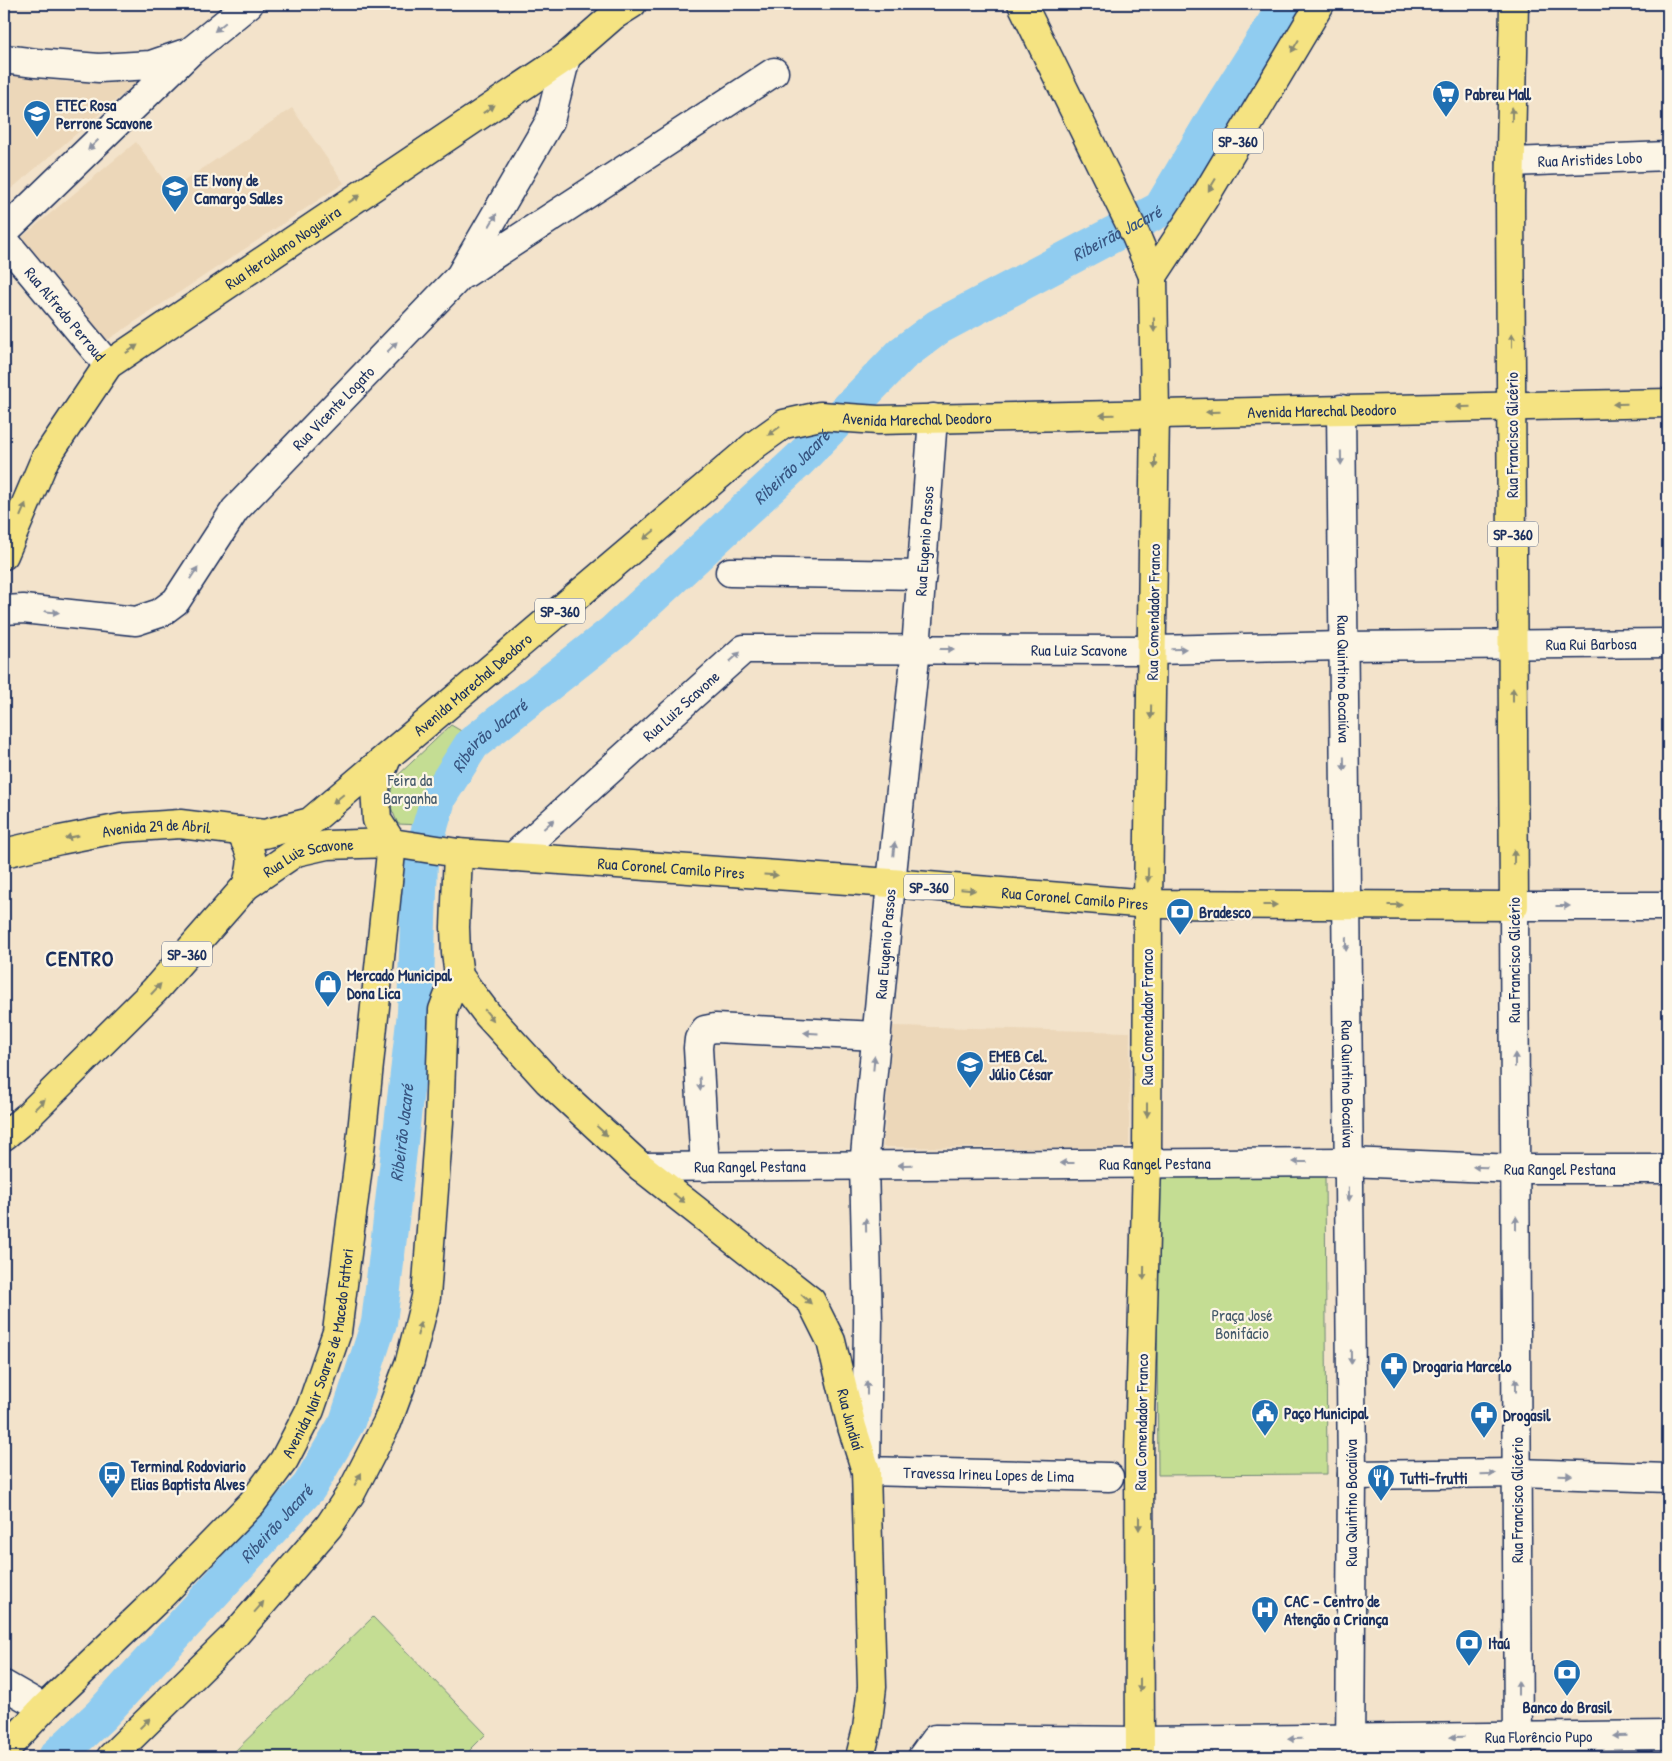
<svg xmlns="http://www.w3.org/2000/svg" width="1672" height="1761" font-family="'Patrick Hand',sans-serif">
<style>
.built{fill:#ecd7b9}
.green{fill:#c4dd93;stroke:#708678}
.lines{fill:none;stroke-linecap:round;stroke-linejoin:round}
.river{stroke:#90ccf0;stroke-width:36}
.minor-casing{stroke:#1b2f5e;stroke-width:31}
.major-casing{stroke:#1b2f5e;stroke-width:31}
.minor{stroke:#fcf5e5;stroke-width:28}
.major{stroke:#f5e382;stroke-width:28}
.oneway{fill:#8c92a2}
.oneway2{fill:#888970}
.labels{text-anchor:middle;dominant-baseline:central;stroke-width:4.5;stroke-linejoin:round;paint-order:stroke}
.shield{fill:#fcf5e5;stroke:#5e6a86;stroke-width:1}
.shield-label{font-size:15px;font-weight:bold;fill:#1b2f5e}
.poi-label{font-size:16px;font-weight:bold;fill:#1b2f5e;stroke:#fcf5e5;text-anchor:start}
.street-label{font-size:16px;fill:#1b2f5e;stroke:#fcf5e5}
.park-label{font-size:16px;fill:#455a6b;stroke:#fcf5e5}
.water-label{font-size:18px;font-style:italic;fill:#385682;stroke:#fcf5e5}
.district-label{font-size:21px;font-weight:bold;letter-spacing:1px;fill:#1b2f5e;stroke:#fcf5e5}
</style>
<rect width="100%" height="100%" fill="#f3e3cb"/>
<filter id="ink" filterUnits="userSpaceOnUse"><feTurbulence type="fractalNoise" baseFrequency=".02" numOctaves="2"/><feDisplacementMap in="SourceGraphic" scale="10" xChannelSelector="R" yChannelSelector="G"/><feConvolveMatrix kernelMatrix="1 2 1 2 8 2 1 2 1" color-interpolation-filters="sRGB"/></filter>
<g filter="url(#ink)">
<g class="built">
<polygon points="4,75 67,82 142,78 4,195"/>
<polygon points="292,108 344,183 106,341 22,237 136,142 171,190"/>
<polygon points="893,1026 1130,1032 1129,1149 883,1147"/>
</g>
<g class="green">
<polygon points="451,725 463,732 429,789 421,825 398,824 389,803 393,780"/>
<polygon points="1156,1174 1325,1174 1327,1474 1158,1475"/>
<polygon points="373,1617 486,1734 463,1757 229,1757"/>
<polygon points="1367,1748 1503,1749 1503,1757 1367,1757"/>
</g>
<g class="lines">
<path class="river" id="s1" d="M56,1757L101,1715L309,1487L347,1422L379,1323L415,1013L420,861L439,796L472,744L615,631L799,460L902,354L938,327L1161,209L1216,116L1287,4"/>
<defs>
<g id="minor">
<polyline points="4,59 36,63 99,68 151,65 183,54"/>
<path id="s2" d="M1511,162L1668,156"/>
<polyline points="4,232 191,51 249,4"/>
<path id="s3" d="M4,240L108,365"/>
<polyline points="466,273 774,72"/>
<path id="s4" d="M1341,409L1352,1475L1350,1757"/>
<path id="s5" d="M933,418L916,649L891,883L864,1166L868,1321L866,1471L1109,1477"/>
<polyline points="730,572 922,575"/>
<path id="s6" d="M4,610L23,609L136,621L160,613L176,601L235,510L460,276L550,121L566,57"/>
<path id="s7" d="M513,857L744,649L1153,650L1343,646L1668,643"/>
<path id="s8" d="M641,1167L1349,1162L1515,1169H1668"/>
<polyline points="705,1167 698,1048 699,1039 705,1030 715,1028 877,1036"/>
<polyline points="1352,1475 1517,1473 1668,1478"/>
<polyline points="4,1685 44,1708"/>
<path id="s9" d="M922,1757L935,1739L1140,1741L1668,1735"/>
<polyline points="1518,1757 1514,906 1668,906"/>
</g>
<g id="major">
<polyline points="1022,4 1136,236 1153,276 1155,413 1148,904 1147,1163 1139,1454 1140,1757"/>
<polyline points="1153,276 1203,200 1320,4"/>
<path id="s10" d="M4,555L45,459L108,365L566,57L613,16L632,4"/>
<path d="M240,831C253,855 255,860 246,886"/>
<path id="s11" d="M4,853L60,840L121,828L180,824L264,834L310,822L756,444L784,424L820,416L878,420L1668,403"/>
<path id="s12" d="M458,853L455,927L456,953L459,976L472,994L488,1015L548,1081L641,1167L811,1301L831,1341L852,1427L866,1471L872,1687L867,1729L860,1757"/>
<path id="s13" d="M4,1136L28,1116L154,991L246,886L296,852L327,845L392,843L458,853L891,883L1148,904L1514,906L1510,200L1514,4"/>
<path id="s14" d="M4,1751L44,1708L159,1598L252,1503L284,1460L310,1410L337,1332L360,1151L392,843L377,820L375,787L387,758"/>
<polyline points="111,1757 234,1636 329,1526 351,1493 387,1423 410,1361 426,1297 439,1122 443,1010 451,989 459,976"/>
</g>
</defs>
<use href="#minor" class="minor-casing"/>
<use href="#major" class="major-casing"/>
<use href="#minor" class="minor"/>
<use href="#major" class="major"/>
</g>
<defs><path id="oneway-solid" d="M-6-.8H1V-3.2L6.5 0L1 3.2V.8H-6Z" transform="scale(1.25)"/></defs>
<g class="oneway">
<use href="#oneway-solid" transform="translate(220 27) rotate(141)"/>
<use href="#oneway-solid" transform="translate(93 145) rotate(136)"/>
<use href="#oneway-solid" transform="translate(493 220) rotate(-60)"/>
<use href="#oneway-solid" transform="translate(392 347) rotate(-46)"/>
<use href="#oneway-solid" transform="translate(1341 458) rotate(89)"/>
<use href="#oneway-solid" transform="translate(194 573) rotate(-57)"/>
<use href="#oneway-solid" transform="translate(52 612) rotate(6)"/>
<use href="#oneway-solid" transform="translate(947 649)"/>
<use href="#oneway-solid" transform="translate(1179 649) rotate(-1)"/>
<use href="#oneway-solid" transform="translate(735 657) rotate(-42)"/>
<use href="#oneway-solid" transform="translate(1344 764) rotate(89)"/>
<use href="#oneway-solid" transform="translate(549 824) rotate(-42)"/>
<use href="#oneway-solid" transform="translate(894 849) rotate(-84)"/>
<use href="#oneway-solid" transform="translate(1563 906)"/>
<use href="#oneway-solid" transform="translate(1346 944) rotate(89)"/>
<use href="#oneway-solid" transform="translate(811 1033) rotate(-177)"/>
<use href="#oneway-solid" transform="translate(1515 1060) rotate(-90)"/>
<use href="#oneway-solid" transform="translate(874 1063) rotate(-85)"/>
<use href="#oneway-solid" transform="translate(700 1084) rotate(87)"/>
<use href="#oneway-solid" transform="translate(1300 1162) rotate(180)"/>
<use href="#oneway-solid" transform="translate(1067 1163) rotate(180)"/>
<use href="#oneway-solid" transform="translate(905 1165) rotate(179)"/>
<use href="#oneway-solid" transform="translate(1480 1167) rotate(-178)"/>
<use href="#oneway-solid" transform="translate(1349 1194) rotate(89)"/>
<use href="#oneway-solid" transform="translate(1516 1223) rotate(-90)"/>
<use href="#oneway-solid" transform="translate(866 1225) rotate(-91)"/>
<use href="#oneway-solid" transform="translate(1351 1357) rotate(89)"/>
<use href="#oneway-solid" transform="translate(1516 1385) rotate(-90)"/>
<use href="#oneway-solid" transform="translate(867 1388) rotate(-90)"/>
<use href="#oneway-solid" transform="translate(1488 1474) rotate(-1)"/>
<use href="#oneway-solid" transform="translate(1565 1475) rotate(2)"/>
<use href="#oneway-solid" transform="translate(1518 1688) rotate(-90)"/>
<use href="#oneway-solid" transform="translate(1620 1736) rotate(179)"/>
<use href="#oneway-solid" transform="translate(1457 1737) rotate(179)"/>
<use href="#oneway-solid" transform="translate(1295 1739) rotate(179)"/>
</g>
<g class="oneway2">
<use href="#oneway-solid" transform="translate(1295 46) rotate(121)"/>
<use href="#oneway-solid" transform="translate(489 109) rotate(-34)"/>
<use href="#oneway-solid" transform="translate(1512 114) rotate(-89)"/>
<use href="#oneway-solid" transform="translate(1212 185) rotate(121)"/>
<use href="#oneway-solid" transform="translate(354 199) rotate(-34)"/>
<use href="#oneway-solid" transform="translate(1154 325) rotate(89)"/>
<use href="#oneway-solid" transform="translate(1512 340) rotate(-90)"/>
<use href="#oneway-solid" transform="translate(132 349) rotate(-34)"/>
<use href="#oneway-solid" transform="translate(1620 404) rotate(179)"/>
<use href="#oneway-solid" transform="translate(1463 407) rotate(179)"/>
<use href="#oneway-solid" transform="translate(1213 412) rotate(179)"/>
<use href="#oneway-solid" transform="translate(1107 415) rotate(179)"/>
<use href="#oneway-solid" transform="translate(774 431) rotate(145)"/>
<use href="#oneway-solid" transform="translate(1155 462) rotate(91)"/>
<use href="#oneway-solid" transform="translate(23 510) rotate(-67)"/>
<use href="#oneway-solid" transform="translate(649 535) rotate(140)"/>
<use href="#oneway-solid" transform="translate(1513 695) rotate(-90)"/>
<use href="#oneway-solid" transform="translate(1151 712) rotate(91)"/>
<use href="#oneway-solid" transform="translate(338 799) rotate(140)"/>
<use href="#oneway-solid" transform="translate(72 837) rotate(169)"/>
<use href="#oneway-solid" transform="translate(1514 857) rotate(-90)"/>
<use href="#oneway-solid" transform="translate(771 875) rotate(4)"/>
<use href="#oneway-solid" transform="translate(1148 875) rotate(91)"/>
<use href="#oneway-solid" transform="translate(968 890) rotate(5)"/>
<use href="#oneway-solid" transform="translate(1270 905)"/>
<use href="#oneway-solid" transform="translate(1395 905)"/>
<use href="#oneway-solid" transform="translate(156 989) rotate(-47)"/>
<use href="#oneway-solid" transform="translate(489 1015) rotate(50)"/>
<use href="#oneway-solid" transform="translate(40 1104) rotate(-45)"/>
<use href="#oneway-solid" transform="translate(1147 1110) rotate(90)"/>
<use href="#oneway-solid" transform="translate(602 1131) rotate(43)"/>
<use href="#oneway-solid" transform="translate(679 1198) rotate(39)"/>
<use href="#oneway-solid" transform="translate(1144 1273) rotate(91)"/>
<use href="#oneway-solid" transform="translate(806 1299) rotate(43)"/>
<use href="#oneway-solid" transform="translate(419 1329) rotate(-76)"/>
<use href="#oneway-solid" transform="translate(358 1479) rotate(-61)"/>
<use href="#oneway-solid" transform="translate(1139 1523) rotate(90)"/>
<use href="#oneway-solid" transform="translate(259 1607) rotate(-49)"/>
<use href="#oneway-solid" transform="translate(1140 1685) rotate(90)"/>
<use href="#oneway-solid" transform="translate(145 1723) rotate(-45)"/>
</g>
</g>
<defs>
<symbol id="supermarket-pin" viewBox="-11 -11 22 30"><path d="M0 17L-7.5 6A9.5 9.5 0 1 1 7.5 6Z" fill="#1f6fb2" stroke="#fcf5e5"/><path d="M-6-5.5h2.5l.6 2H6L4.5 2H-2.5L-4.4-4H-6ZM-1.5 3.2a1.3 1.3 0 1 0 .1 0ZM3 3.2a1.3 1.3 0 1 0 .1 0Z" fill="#fff"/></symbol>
<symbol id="university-pin" viewBox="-11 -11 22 30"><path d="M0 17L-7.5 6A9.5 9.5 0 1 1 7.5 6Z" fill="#1f6fb2" stroke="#fcf5e5"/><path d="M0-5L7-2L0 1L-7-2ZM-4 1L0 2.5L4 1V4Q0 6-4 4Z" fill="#fff"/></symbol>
<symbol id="school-pin" viewBox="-11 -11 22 30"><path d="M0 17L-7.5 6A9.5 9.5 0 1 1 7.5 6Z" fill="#1f6fb2" stroke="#fcf5e5"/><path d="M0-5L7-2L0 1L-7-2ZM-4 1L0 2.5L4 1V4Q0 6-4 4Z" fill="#fff"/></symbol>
<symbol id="bank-pin" viewBox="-11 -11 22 30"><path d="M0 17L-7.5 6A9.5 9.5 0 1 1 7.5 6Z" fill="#1f6fb2" stroke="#fcf5e5"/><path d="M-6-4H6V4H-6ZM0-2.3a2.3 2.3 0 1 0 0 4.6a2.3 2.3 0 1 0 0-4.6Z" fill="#fff"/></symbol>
<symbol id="shop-pin" viewBox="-11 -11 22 30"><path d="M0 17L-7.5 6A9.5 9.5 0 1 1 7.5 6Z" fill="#1f6fb2" stroke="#fcf5e5"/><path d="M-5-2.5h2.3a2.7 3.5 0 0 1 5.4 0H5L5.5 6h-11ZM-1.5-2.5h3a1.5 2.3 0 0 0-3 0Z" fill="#fff"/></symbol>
<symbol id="pharmacy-pin" viewBox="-11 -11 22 30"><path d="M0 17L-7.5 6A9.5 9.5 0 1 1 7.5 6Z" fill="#1f6fb2" stroke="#fcf5e5"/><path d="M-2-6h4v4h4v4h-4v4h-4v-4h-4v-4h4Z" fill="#fff"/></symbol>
<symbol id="civic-pin" viewBox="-11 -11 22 30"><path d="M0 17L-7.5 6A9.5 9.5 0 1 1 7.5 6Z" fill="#1f6fb2" stroke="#fcf5e5"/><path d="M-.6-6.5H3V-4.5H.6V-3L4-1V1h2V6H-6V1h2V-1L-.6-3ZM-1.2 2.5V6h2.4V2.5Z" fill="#fff"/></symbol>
<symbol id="bus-pin" viewBox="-11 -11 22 30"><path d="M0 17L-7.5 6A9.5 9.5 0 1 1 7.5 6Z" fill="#1f6fb2" stroke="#fcf5e5"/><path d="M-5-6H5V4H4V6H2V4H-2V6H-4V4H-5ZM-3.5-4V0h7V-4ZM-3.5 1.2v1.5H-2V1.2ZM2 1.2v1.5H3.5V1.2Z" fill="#fff"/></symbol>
<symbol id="restaurant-pin" viewBox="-11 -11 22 30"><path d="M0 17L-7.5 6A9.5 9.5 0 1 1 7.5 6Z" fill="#1f6fb2" stroke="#fcf5e5"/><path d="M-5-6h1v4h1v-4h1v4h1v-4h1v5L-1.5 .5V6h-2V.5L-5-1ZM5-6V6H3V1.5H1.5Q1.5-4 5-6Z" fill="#fff"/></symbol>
<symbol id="hospital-pin" viewBox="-11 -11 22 30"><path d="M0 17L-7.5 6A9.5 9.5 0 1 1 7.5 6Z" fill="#1f6fb2" stroke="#fcf5e5"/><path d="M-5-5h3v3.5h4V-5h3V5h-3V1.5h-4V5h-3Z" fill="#fff"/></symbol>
</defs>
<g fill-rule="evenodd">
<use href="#supermarket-pin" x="1430" y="78" width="32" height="43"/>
<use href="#university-pin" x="21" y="98" width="32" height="43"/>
<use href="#school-pin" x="159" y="173" width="32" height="43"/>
<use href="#bank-pin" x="1164" y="896" width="32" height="43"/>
<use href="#shop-pin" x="312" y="968" width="32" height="43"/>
<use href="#school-pin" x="954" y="1049" width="32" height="43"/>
<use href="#pharmacy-pin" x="1378" y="1350" width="32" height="43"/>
<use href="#civic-pin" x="1249" y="1397" width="32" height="43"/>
<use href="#pharmacy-pin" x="1468" y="1399" width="32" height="43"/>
<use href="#bus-pin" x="96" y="1459" width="32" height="43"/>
<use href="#restaurant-pin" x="1365" y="1462" width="32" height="43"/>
<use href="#hospital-pin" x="1249" y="1594" width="32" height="43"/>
<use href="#bank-pin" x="1453" y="1627" width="32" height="43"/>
<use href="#bank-pin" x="1551" y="1657" width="32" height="43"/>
</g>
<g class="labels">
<g class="shield">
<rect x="1213" y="128.5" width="50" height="25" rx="4"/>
<rect x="1488" y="521.5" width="50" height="25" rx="4"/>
<rect x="535" y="598.5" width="50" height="25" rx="4"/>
<rect x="904" y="874.5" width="50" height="25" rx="4"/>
<rect x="162" y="941.5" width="50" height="25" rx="4"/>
</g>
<g class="shield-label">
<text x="1238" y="141">SP-360</text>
<text x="1513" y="534">SP-360</text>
<text x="560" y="611">SP-360</text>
<text x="929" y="887">SP-360</text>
<text x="187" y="954">SP-360</text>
</g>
<g class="poi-label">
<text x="1465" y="94">Pabreu Mall</text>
<text x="56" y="105">ETEC Rosa<tspan x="56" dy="18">Perrone Scavone</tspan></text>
<text x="194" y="180">EE Ivony de<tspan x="194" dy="18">Camargo Salles</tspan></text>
<text x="1199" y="912">Bradesco</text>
<text x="347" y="975">Mercado Municipal<tspan x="347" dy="18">Dona Lica</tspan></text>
<text x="989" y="1056">EMEB Cel.<tspan x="989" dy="18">Júlio César</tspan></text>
<text x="1413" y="1366">Drogaria Marcelo</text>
<text x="1284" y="1413">Paço Municipal</text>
<text x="1503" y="1415">Drogasil</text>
<text x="131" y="1466">Terminal Rodoviario<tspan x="131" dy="18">Elias Baptista Alves</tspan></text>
<text x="1400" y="1478">Tutti-frutti</text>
<text x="1284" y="1601">CAC - Centro de<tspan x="1284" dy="18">Atenção a Criança</tspan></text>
<text x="1488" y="1643">Itaú</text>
<text x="1567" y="1707" text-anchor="middle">Banco do Brasil</text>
</g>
<g class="street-label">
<text stroke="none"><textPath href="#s2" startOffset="79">Rua Aristides Lobo</textPath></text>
<text stroke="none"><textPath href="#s10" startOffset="428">Rua Herculano Nogueira</textPath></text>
<text stroke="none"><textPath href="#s3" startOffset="96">Rua Alfredo Perroud</textPath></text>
<text stroke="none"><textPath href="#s6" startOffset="428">Rua Vicente Logato</textPath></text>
<text stroke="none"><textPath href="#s11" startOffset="1469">Avenida Marechal Deodoro</textPath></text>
<text stroke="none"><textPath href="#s11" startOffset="1064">Avenida Marechal Deodoro</textPath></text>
<text transform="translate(1512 435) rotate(-90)">Rua Francisco Glicério</text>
<text transform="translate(924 541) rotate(-86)">Rua Eugenio Passos</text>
<text transform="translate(1153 612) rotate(-89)">Rua Comendador Franco</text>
<text stroke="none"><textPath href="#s7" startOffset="1158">Rua Rui Barbosa</textPath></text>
<text stroke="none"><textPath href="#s7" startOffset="646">Rua Luiz Scavone</textPath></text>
<text stroke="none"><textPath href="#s4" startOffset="270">Rua Quintino Bocaiúva</textPath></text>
<text stroke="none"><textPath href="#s11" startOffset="524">Avenida Marechal Deodoro</textPath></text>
<text stroke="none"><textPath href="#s7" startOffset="226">Rua Luiz Scavone</textPath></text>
<text stroke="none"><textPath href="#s11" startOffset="155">Avenida 29 de Abril</textPath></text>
<text stroke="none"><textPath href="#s13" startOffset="419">Rua Luiz Scavone</textPath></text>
<text stroke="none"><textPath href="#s13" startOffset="786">Rua Coronel Camilo Pires</textPath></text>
<text stroke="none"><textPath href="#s13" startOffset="1191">Rua Coronel Camilo Pires</textPath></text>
<text transform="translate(885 944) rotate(-85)">Rua Eugenio Passos</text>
<text transform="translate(1514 960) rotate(-90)">Rua Francisco Glicério</text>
<text transform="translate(1147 1017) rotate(-90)">Rua Comendador Franco</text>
<text stroke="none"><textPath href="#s4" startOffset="675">Rua Quintino Bocaiúva</textPath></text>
<text stroke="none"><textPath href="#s8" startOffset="514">Rua Rangel Pestana</textPath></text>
<text stroke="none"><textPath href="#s8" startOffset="109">Rua Rangel Pestana</textPath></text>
<text stroke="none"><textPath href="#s8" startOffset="919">Rua Rangel Pestana</textPath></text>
<text stroke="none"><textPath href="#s14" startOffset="518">Avenida Nair Soares de Macedo Fattori</textPath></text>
<text stroke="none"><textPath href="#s12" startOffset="730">Rua Jundiaí</textPath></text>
<text transform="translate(1141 1422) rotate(-89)">Rua Comendador Franco</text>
<text stroke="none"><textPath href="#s5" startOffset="1179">Travessa Irineu Lopes de Lima</textPath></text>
<text transform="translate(1517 1500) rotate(-90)">Rua Francisco Glicério</text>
<text transform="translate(1351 1503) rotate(-90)">Rua Quintino Bocaiúva</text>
<text stroke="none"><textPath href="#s9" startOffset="626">Rua Florêncio Pupo</textPath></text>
</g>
<g class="park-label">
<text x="410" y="780">Feira da<tspan x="410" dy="18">Barganha</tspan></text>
<text x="1242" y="1315">Praça José<tspan x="1242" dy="18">Bonifácio</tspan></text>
</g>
<g class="water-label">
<text stroke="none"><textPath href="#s1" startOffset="1971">Ribeirão Jacaré</textPath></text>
<text stroke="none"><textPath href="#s1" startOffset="1566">Ribeirão Jacaré</textPath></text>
<text stroke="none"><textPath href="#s1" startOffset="1161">Ribeirão Jacaré</textPath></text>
<text stroke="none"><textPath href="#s1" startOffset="741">Ribeirão Jacaré</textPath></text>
<text stroke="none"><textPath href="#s1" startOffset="321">Ribeirão Jacaré</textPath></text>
</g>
<g class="district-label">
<text x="80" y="958">CENTRO</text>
</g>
</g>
<rect width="1672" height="1761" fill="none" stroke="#fcf5e5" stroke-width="20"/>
<rect x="10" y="10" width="1652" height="1741" fill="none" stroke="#1b2f5e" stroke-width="2" filter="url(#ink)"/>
</svg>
